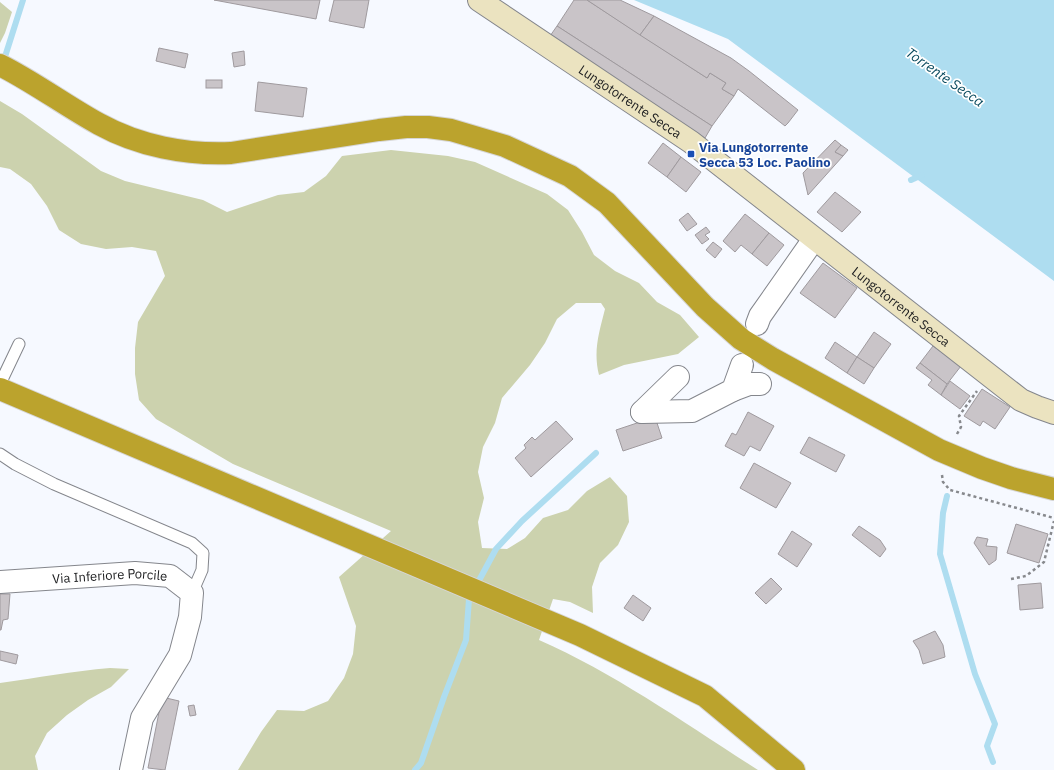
<svg xmlns="http://www.w3.org/2000/svg" width="1054" height="770" font-family="'IBM Plex Sans',sans-serif">
<style>
.green{fill:#ccd2ae}
.water{fill:#aeddf0}
.lines{fill:none;stroke-linecap:round;stroke-linejoin:round}
.stream{stroke:#aeddf0;stroke-width:6}
.building{fill:#c9c4c8;stroke:#9f9a9e}
.service-casing{stroke:#84868c;stroke-width:13}
.minor-casing{stroke:#84868c;stroke-width:24}
.secondary-casing{stroke:#84868c;stroke-width:24}
.motorway-casing{stroke:#d6d6d6;stroke-width:24}
.path{stroke:#87898d;stroke-width:2.5;stroke-dasharray:3 3;stroke-linecap:butt}
.service{stroke:#fff;stroke-width:11}
.minor{stroke:#fff;stroke-width:22}
.secondary{stroke:#ebe3c0;stroke-width:22}
.motorway{stroke:#bba32d;stroke-width:22}
.transit-dot{fill:#1a4fb4;stroke:#fff;stroke-width:1.5}
.labels{text-anchor:middle;dominant-baseline:central;stroke-width:3.5;stroke-linejoin:round;paint-order:stroke}
.street-label{font-size:13px;fill:#1b1c1e;stroke:#fff}
.transit-label{font-size:13px;font-weight:bold;fill:#164399;stroke:#fff;text-anchor:start}
.water-label{font-size:14px;font-style:italic;fill:#094a5e;stroke:#fff}
</style>
<rect width="100%" height="100%" fill="#f6f9ff"/>
<g class="green">
<polygon points="0,2 12,12 5,33 0,43"/>
<path d="M0,101L22,114L101,171L125,181L203,200L227,212L278,195L304,192L326,176L342,156L391,150L448,156L475,162L547,194L568,210L582,232L594,255L615,271L639,283L657,302L680,315L699,337L678,354L624,365L599,375C593,351 599,333 605,309L601,303H576L557,319L545,343L530,365L502,398L495,423L483,447L478,472L484,498L478,522L482,548L507,549L525,538L543,518L568,510L587,491L610,477L627,496L629,522L618,545L600,563L592,587L593,613L570,602L553,599L539,640C616,674 686,724 758,770H238L261,732L277,710L304,711L328,701L344,678L353,654L356,626L339,577L391,531L233,464L156,419L139,400L135,374V348L138,322L165,276L156,251L132,247L106,249L81,244L59,230L47,206L31,184L10,169L0,167Z"/>
<path d="M110,668L129,669L111,687L88,700L67,715L47,733L35,756L38,770H0V683C37,678 73,671 110,668Z"/>
</g>
<polygon class="water" points="634,0 1054,0 1054,281 728,39"/>
<g class="lines">
<g class="stream">
<polyline points="3,63 23,0"/>
<polyline points="911,180 922,175"/>
<polyline points="947,496 943,513 940,554 975,674 995,724 987,746 993,762"/>
<polyline points="415,770 421,763 444,697 466,640 469,599 496,549 522,521 596,453"/>
</g>
</g>
<g class="building">
<polygon points="214,0 320,0 316,19"/>
<polygon points="334,0 369,0 364,28 329,21"/>
<polygon points="574,0 587,0 707,78 710,73 726,83 722,89 734,96 712,126 557,26"/>
<polygon points="587,0 620,0 654,16 640,35"/>
<polygon points="654,16 731,58 749,71 798,110 788,123 785,126 738,89 734,96 722,89 726,83 710,73 707,78 640,35"/>
<polygon points="557,26 712,126 705,138 550,36"/>
<polygon points="159,48 188,54 185,68 156,61"/>
<polygon points="244,51 245,65 234,67 232,53"/>
<rect x="206" y="80" width="16" height="8"/>
<polygon points="258,82 307,88 303,117 255,111"/>
<polygon points="835,140 841,145 835,152 843,156 808,195 803,173"/>
<polygon points="663,143 681,157 667,177 648,163"/>
<polygon points="841,145 848,150 843,156 835,152"/>
<polygon points="681,157 701,172 686,192 667,177"/>
<polygon points="835,192 861,212 842,232 817,212"/>
<polygon points="688,213 697,224 687,231 679,220"/>
<polygon points="745,214 769,233 752,254 741,245 735,252 723,241"/>
<polygon points="706,227 710,232 705,235 709,239 702,244 695,235"/>
<polygon points="769,233 784,245 767,266 752,254"/>
<polygon points="713,242 722,249 715,258 706,250"/>
<polygon points="823,263 857,288 835,318 800,293"/>
<polygon points="874,332 891,344 874,368 857,357"/>
<polygon points="835,342 857,357 847,373 825,358"/>
<polygon points="933,346 961,366 947,384 920,363"/>
<polygon points="857,357 874,368 864,384 847,373"/>
<polygon points="920,363 947,384 941,395 928,385 932,380 916,368"/>
<polygon points="950,381 970,396 960,409 941,395"/>
<polygon points="982,389 1010,407 995,429 983,421 980,426 964,416"/>
<polygon points="748,412 774,426 760,451 750,446 744,456 725,446 732,433 736,435"/>
<polygon points="655,417 662,438 623,451 616,430"/>
<polygon points="556,421 573,439 531,477 515,458 526,448 524,445 532,437 535,440"/>
<polygon points="809,437 845,455 836,472 800,453"/>
<polygon points="754,463 791,483 776,508 740,488"/>
<polygon points="1016,524 1048,534 1039,563 1007,553"/>
<polygon points="859,526 880,540 886,549 880,557 852,535"/>
<polygon points="792,531 812,544 797,567 778,554"/>
<polygon points="977,537 988,539 986,546 997,547 996,560 989,565 974,543"/>
<polygon points="771,578 782,589 766,604 755,593"/>
<polygon points="1041,583 1043,608 1020,610 1018,585"/>
<polygon points="0,594 10,594 8,619 3,620 1,630 0,630"/>
<polygon points="633,595 651,608 643,621 624,608"/>
<polygon points="935,631 943,645 945,657 923,664 919,650 913,641"/>
<polygon points="0,651 18,655 16,664 0,660"/>
<polygon points="162,697 179,701 165,770 148,768"/>
<polygon points="194,705 196,715 190,716 188,706"/>
</g>
<g class="lines">
<defs>
<g id="service">
<polyline points="0,384 19,344"/>
<polyline points="0,454 15,464 54,484 192,543 203,553 202,570 192,593"/>
</g>
<g id="minor">
<polyline points="757,324 760,316 814,239"/>
<polyline points="733,390 749,384 760,384"/>
<polyline points="642,412 692,411 733,390 742,365"/>
<polyline points="642,412 678,377"/>
<path id="s1" d="M0,582L135,573L170,576L192,593L190,617L180,655L142,718L131,770"/>
</g>
<g id="secondary">
<path id="s2" d="M479,0L691,142L1021,400L1037,407L1054,413"/>
</g>
<g id="motorway">
<path d="M0,65C34,82 66,106 99,124C139,146 186,155 231,153L379,130L406,127H428L451,130L505,146L570,176L607,203L705,307L741,339L773,359L939,450L982,468L1011,478L1054,489"/>
<polyline points="0,389 580,635 705,696 794,770"/>
</g>
</defs>
<use href="#service" class="service-casing"/>
<use href="#minor" class="minor-casing"/>
<use href="#secondary" class="secondary-casing"/>
<use href="#motorway" class="motorway-casing"/>
<g class="path">
<polyline points="957,434 961,427 959,416 977,391"/>
<polyline points="942,475 943,482 950,490 1054,518"/>
<polyline points="1011,579 1026,576 1044,562 1054,521"/>
</g>
<use href="#service" class="service"/>
<use href="#minor" class="minor"/>
<use href="#secondary" class="secondary"/>
<use href="#motorway" class="motorway"/>
</g>
<rect class="transit-dot" x="687" y="150" width="8" height="8" rx="2"/>
<g class="labels">
<g class="street-label">
<text stroke="none"><textPath href="#s2" startOffset="182">Lungotorrente Secca</textPath></text>
<text stroke="none"><textPath href="#s2" startOffset="522">Lungotorrente Secca</textPath></text>
<text stroke="none"><textPath href="#s1" startOffset="110">Via Inferiore Porcile</textPath></text>
</g>
<g class="transit-label">
<text x="699" y="147">Via Lungotorrente<tspan x="699" dy="15">Secca 53 Loc. Paolino</tspan></text>
</g>
<g class="water-label">
<text transform="translate(945 77) rotate(35)">Torrente Secca</text>
</g>
</g>
</svg>
